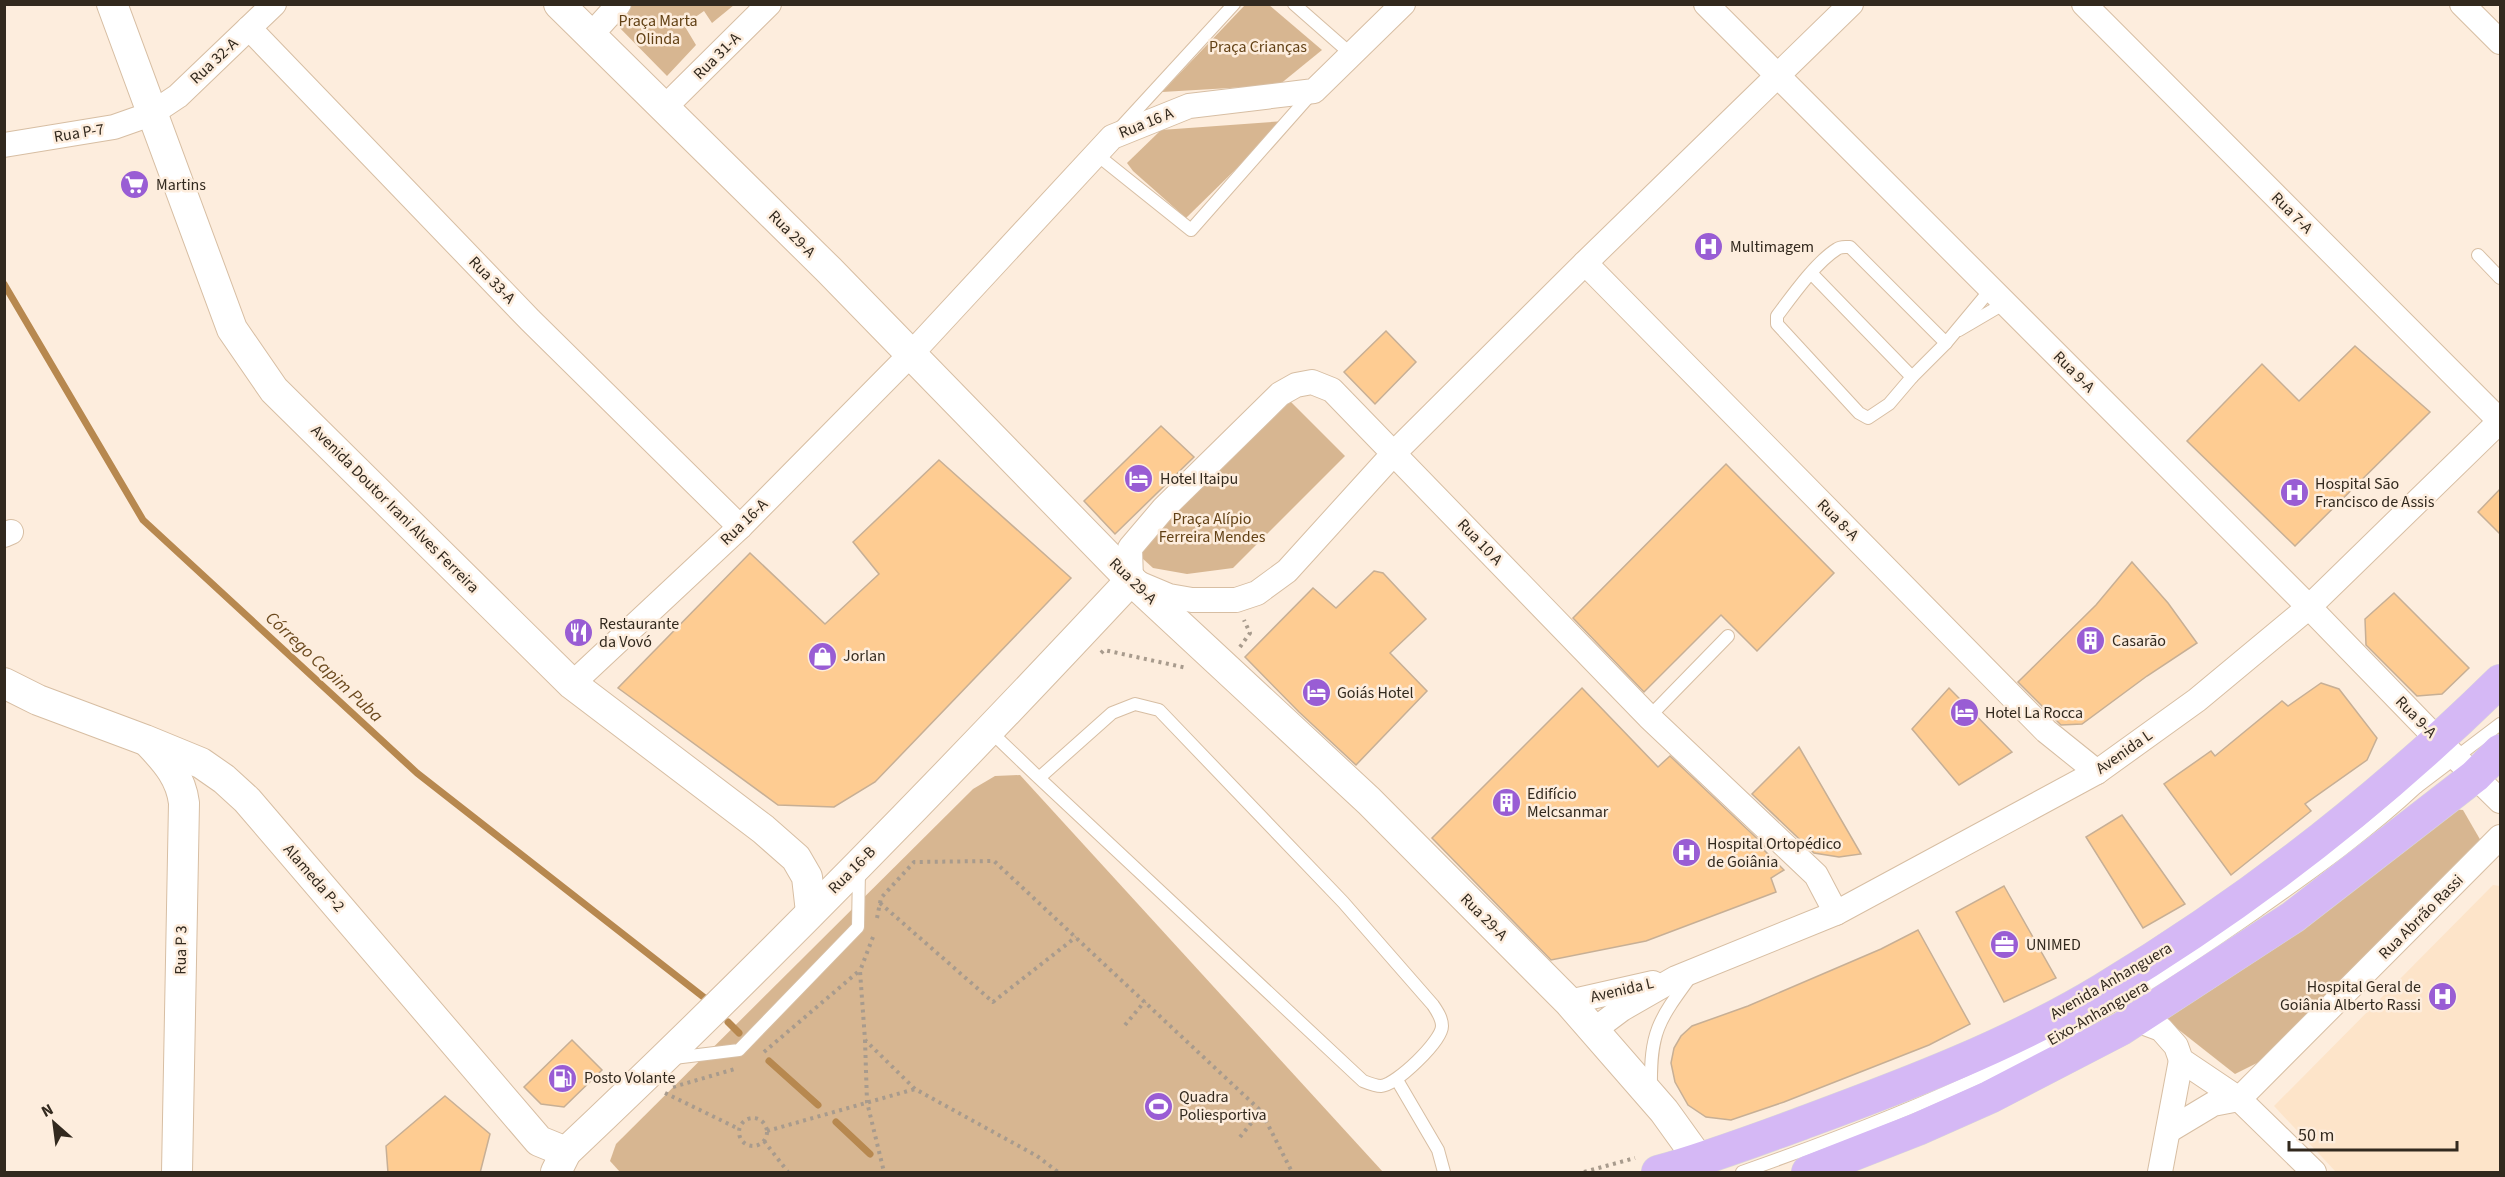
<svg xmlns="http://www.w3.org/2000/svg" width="2505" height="1177" font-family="'Source Sans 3',sans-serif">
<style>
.built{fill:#fde4c9}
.green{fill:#d7b691}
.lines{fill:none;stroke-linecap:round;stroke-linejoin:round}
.stream{stroke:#b7884f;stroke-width:7}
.building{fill:#fecc92;stroke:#c7af95;stroke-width:1.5}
.service-casing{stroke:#d7bea3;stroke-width:14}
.minor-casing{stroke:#d7bea3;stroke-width:26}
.tertiary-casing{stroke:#d7bea3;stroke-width:32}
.primary-casing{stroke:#dad8d6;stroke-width:34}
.path{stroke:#a89b8d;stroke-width:4;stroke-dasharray:3 4.5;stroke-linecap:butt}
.service{stroke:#fff;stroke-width:12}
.minor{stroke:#fff;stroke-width:24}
.tertiary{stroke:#fff;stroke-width:30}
.primary{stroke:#d5b8f5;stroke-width:33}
.labels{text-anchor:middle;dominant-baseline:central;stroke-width:5;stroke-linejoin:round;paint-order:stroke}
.park-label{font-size:16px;fill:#624115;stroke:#fdeddd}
.street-label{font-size:16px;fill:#32291e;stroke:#fdeddd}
.poi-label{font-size:16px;fill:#32291e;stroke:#fdeddd;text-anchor:start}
.water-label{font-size:18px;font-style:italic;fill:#6c4a1f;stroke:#fdeddd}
</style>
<rect width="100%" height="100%" fill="#fdeddd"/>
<polygon class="built" points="2493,885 2500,886 2500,1172 2336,1172 2274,1106"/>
<g class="green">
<polygon points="632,5 734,5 712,23 704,11 684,25 696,45 667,76 614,22"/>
<polygon points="1245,5 1269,5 1322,50 1279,85 1162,92"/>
<polygon points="1285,121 1186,218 1133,171 1127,163 1161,130"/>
<polygon points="1286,397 1345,456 1233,568 1187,574 1153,568 1131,548"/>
<polygon points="1020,775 1383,1172 620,1172 610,1161 616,1144 973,789 995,776"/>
<polygon points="2443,808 2463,810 2485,848 2275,1054 2235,1074 2160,1015"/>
</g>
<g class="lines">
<g class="stream">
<polyline points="4,284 143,520 417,773 706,999"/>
<polyline points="728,1022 739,1033"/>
<polyline points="769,1061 818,1105"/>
<polyline points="836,1122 870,1154"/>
</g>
</g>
<g class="building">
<polygon points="1386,331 1416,362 1375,404 1344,372"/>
<polygon points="2355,346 2430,412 2295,546 2187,441 2262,364 2299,401"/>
<polygon points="1161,426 1194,457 1115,534 1084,501"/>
<polygon points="939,460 1071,578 875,782 834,807 778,805 618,688 750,553 825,624 879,574 853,542"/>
<polygon points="1726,464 1834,573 1757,651 1721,615 1644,692 1573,618"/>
<polygon points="2500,489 2500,534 2478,512"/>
<polygon points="2132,562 2168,603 2197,643 2147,676 2082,724 2061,725 2018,682 2096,605"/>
<polygon points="1374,571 1383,573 1426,619 1390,653 1427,691 1356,765 1299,712 1245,657 1313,588 1336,608"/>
<polygon points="2394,593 2469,668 2442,694 2417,696 2366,645 2365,619"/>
<polygon points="2321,683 2339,689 2377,738 2367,760 2305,804 2311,811 2231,875 2164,784 2211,751 2215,756 2282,701 2288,706"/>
<polygon points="1582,688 1658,767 1670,756 1766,847 1760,846 1784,870 1771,878 1776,892 1646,941 1551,960 1432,838"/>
<polygon points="1949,688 2012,752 1959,785 1912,729"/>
<polygon points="1799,747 1861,854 1839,857 1814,853 1752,794"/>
<polygon points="2122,815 2185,904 2143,928 2086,837"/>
<polygon points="2004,886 2056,978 2004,1002 1956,912"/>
<polygon points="1918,930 1970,1024 1929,1045 1784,1102 1731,1120 1706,1117 1688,1105 1675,1082 1671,1063 1674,1048 1681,1036 1692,1026 1748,1006 1881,949"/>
<polygon points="572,1040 602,1070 564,1107 541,1104 524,1087"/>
<polygon points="445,1096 490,1134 480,1173 388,1173 386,1146"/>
</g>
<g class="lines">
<defs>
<g id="service">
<polyline points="1294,4 1351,54"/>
<polyline points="1121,127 1234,4"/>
<polyline points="1096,154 1191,230 1312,93"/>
<polyline points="2478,255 2500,278"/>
<path d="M1812,274L1912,377L1889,404L1868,418L1859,413L1777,324V316C1792,296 1816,262 1837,249C1841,246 1845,247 1850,247L1946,343L1991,289"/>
<polyline points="1959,330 2005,303"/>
<polyline points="1912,377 1946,343"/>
<polyline points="1649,717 1728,636"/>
<path d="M990,731L1039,778L1363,1081C1368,1083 1375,1086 1381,1086C1396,1085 1442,1041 1442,1026C1442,1018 1437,1011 1433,1005L1343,902L1159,710L1135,704L1112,713L1039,778"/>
<polyline points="2453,749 2417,787 2500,724"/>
<polyline points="674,1058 739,1050 858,927 859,870"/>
<polyline points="1397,1080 1438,1150 1444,1172"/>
<path d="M1651,1089C1650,1032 1658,1021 1691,976"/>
<path d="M1742,1172C1828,1142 1913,1109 1995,1070C2088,1025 2175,969 2259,910C2314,871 2368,833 2417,787"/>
</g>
<g id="minor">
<polyline points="1706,4 2309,607 2439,741 2500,801"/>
<polyline points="2084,4 2500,421"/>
<polyline points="2462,4 2500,42"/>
<polyline points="249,28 530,320 740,527"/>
<polyline points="591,35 619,4"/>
<polyline points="664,108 769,4"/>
<polyline points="4,145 114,127 151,114 178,96 274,4"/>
<polyline points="1585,263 2046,731 2097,772"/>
<polyline points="4,535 11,532"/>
<polyline points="572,684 740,527 911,354 1112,137 1189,106 1314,91 1403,4"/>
<polyline points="1836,913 1816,875 1649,717 1332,390 1312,382 1296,385 1280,394 1164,508 1130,548 1131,580 1169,596 1192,600 1236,600 1257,593 1287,571 1394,453 1585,263 1851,4"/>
<polyline points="1569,1002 1653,983"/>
<polyline points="2137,1020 2161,1029 2176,1046 2181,1060 2239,1099 2314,1172"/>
<polyline points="1594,1030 1622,1009 1676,978 1836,913 2097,772 2197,700 2309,607 2500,421"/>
<polyline points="2239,1099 2500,837"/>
<polyline points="2168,1131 2213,1104 2239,1099"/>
<polyline points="2160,1172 2181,1060"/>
</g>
<g id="tertiary">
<polyline points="112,4 232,329 274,390 572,684 763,829 796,858 807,877 811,912"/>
<polyline points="559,4 829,270 1131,580 1369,801 1569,1002 1664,1111 1700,1161"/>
<polyline points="4,683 38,700 145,740 201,763 224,779 247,800 539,1141 566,1152"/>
<path d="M150,744C167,762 181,778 184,803L177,1172"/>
<path d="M556,1172L566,1152C761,968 948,776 1131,580"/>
</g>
<g id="primary">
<path d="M1658,1172C1709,1158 1759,1139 1808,1121C1908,1084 2011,1045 2102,990C2247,903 2380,799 2500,681"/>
<polyline points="1808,1172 1918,1129 1990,1097 2121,1029 2293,917 2475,776 2500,751"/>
</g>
</defs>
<use href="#service" class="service-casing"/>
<use href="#minor" class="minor-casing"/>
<use href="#tertiary" class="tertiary-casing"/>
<use href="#primary" class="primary-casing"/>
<g class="path">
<polyline points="1240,647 1250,633 1244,620"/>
<polyline points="1101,653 1104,650 1187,668"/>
<polyline points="880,903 993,1002 1076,937"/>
<polyline points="877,918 881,898 914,862 994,861 1261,1111 1292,1172"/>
<polyline points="873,937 860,971 865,1040 915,1089 1037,1156 1058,1172"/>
<polyline points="1125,1025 1145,1001"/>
<polyline points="865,1040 867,1102 884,1172"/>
<polyline points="764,1052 859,971"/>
<polyline points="673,1087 735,1069"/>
<polyline points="665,1093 739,1129"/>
<circle cx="753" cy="1132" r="14"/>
<polyline points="767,1131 915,1089"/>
<polyline points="1240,1137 1261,1111"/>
<polyline points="764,1141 788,1172"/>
<polyline points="1584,1172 1635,1158"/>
</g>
<use href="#service" class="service"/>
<use href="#minor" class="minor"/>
<use href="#tertiary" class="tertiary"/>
<use href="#primary" class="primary"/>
</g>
<defs>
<symbol id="supermarket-disc" viewBox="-11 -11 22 22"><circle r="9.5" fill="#995dd4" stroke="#fdeddd"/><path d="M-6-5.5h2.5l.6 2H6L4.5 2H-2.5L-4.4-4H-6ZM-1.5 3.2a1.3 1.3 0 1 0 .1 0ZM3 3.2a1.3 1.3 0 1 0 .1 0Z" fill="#fff"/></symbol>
<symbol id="hospital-disc" viewBox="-11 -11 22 22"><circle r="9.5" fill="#995dd4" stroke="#fdeddd"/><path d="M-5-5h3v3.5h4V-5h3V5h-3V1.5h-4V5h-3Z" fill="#fff"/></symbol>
<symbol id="hotel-disc" viewBox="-11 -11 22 22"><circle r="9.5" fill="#995dd4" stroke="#fdeddd"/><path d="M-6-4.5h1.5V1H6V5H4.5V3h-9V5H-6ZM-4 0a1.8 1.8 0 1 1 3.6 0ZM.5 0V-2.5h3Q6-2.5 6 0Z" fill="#fff"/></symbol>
<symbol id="restaurant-disc" viewBox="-11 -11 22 22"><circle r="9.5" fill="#995dd4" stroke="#fdeddd"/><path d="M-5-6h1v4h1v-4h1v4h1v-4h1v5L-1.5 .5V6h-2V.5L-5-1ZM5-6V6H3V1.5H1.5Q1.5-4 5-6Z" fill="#fff"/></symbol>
<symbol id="building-disc" viewBox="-11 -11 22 22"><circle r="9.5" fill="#995dd4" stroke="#fdeddd"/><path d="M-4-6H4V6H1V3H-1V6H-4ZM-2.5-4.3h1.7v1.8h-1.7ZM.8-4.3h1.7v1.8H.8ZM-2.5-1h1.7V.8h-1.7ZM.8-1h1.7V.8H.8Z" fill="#fff"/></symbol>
<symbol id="shop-disc" viewBox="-11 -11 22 22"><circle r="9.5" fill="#995dd4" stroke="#fdeddd"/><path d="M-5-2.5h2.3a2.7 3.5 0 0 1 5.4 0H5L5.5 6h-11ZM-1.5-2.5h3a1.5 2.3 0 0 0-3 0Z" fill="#fff"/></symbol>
<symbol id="office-disc" viewBox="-11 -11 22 22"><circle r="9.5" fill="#995dd4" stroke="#fdeddd"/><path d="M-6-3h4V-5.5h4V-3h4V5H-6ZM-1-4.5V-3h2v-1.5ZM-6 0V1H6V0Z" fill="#fff"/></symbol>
<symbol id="fuel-disc" viewBox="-11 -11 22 22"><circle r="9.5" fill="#995dd4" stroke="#fdeddd"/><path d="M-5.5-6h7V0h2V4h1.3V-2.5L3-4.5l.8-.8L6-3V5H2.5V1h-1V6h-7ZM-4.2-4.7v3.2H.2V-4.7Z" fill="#fff"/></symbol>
<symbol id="stadium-disc" viewBox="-11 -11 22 22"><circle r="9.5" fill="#995dd4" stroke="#fdeddd"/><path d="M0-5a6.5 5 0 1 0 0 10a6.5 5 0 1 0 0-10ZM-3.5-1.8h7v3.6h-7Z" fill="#fff"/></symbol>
</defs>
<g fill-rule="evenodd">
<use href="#supermarket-disc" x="118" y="168" width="33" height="33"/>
<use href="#hospital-disc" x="1692" y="230" width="33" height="33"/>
<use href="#hotel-disc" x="1122" y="462" width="33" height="33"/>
<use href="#hospital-disc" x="2278" y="476" width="33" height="33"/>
<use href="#restaurant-disc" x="562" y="616" width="33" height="33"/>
<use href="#building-disc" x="2074" y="624" width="33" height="33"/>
<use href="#shop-disc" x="806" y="640" width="33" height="33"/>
<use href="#hotel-disc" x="1300" y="676" width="33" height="33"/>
<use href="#hotel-disc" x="1948" y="696" width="33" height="33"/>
<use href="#building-disc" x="1490" y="786" width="33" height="33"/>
<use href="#hospital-disc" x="1670" y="836" width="33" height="33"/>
<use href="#office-disc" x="1988" y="928" width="33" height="33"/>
<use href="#hospital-disc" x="2426" y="980" width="33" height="33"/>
<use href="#fuel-disc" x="546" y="1062" width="33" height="33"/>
<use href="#stadium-disc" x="1142" y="1090" width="33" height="33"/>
</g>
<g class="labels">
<g class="park-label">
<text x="658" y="21">Praça Marta<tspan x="658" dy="18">Olinda</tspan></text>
<text x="1258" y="47">Praça Crianças</text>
<text x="1212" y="519">Praça Alípio<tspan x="1212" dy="18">Ferreira Mendes</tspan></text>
</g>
<g class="street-label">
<text transform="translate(717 56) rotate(-45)">Rua 31-A</text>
<text transform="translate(214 61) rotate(-43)">Rua 32-A</text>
<text transform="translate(1146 123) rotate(-22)">Rua 16 A</text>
<text transform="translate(79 133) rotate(-9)">Rua P-7</text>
<text transform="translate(2292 213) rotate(45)">Rua 7-A</text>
<text transform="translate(792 234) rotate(45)">Rua 29-A</text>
<text transform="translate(492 280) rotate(46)">Rua 33-A</text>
<text transform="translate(2074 372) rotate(45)">Rua 9-A</text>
<text transform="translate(395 509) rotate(45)">Avenida Doutor Irani Alves Ferreira</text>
<text transform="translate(1838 520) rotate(45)">Rua 8-A</text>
<text transform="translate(744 522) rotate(-44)">Rua 16-A</text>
<text transform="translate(1480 542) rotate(46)">Rua 10 A</text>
<text transform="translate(1133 581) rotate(44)">Rua 29-A</text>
<text transform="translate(2416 717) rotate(46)">Rua 9-A</text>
<text transform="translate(2124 752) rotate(-35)">Avenida L</text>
<text transform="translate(852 870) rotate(-45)">Rua 16-B</text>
<text transform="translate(314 878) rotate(49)">Alameda P-2</text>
<text transform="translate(1484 917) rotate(45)">Rua 29-A</text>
<text transform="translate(2421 917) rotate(-45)">Rua Abrrão Rassi</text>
<text transform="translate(181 950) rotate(-89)">Rua P 3</text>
<text transform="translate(2111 981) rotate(-30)">Avenida Anhanguera</text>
<text transform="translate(1622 990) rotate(-13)">Avenida L</text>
<text transform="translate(2098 1013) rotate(-30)">Eixo-Anhanguera</text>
</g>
<g class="poi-label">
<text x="156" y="185">Martins</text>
<text x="1730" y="247">Multimagem</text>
<text x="1160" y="479">Hotel Itaipu</text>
<text x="2315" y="484">Hospital São<tspan x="2315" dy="18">Francisco de Assis</tspan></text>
<text x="599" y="624">Restaurante<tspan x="599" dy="18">da Vovó</tspan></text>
<text x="2112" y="641">Casarão</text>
<text x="843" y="656">Jorlan</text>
<text x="1337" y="693">Goiás Hotel</text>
<text x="1985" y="713">Hotel La Rocca</text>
<text x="1527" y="794">Edifício<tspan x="1527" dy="18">Melcsanmar</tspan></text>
<text x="1707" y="844">Hospital Ortopédico<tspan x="1707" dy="18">de Goiânia</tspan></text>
<text x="2026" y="945">UNIMED</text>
<text x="2421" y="987" text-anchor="end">Hospital Geral de<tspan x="2421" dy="18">Goiânia Alberto Rassi</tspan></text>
<text x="584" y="1078">Posto Volante</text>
<text x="1179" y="1097">Quadra<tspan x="1179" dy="18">Poliesportiva</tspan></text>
</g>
<g class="water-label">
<text transform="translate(324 667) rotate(43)">Córrego Capim Puba</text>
</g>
</g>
<rect width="2505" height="1177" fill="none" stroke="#32291e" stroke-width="12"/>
<g transform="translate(54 1123) rotate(332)" stroke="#fdeddd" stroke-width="4.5" paint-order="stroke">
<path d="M0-4.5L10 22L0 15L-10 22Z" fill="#32291e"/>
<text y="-9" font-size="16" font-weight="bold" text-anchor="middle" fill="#32291e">N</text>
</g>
<path d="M2289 1141v9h168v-9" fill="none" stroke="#32291e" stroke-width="3"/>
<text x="2298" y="1141" font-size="18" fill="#32291e" stroke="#fdeddd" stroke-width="4.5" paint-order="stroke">50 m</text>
</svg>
